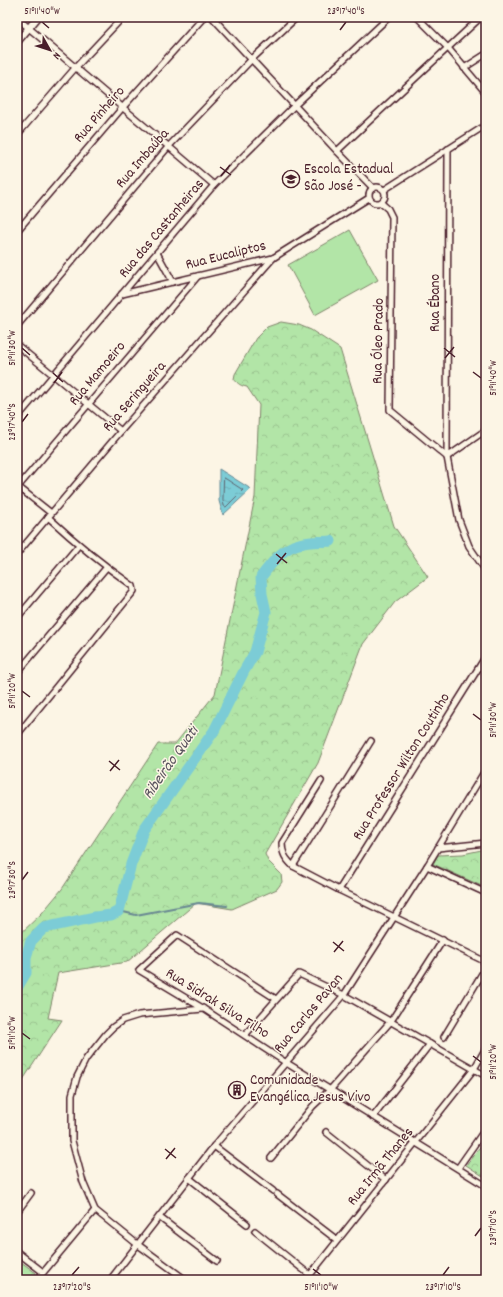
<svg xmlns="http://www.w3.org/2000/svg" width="503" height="1297" font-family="Dekko,sans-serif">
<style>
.forest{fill:url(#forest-crowns);stroke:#7e8269}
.pitch{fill:#b2e5a7;stroke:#7e8269}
.water{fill:url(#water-ripples);stroke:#688792}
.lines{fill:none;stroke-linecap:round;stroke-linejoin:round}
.shore{stroke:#5e646f;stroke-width:1}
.stream{stroke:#688792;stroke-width:2}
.river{stroke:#7cccd6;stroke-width:11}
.minor-casing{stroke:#4a1f2b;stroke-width:8}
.tertiary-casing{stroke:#4a1f2b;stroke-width:9}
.minor{stroke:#fcf5e5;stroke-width:5}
.tertiary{stroke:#fcf5e5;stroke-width:6}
.ticks{fill:none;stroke:#4a1f2b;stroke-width:1.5}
.labels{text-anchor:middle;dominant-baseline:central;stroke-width:3;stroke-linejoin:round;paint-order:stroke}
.street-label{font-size:15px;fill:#4a1f2b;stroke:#fcf5e5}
.poi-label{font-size:15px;fill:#4a1f2b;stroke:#fcf5e5;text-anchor:start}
.water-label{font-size:16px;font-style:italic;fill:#59535e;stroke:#fcf5e5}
.neatline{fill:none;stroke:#4a1f2b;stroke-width:1.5}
.ticks-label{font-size:10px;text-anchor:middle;fill:#4a1f2b}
</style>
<defs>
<pattern id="forest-crowns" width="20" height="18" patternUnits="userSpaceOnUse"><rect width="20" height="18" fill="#b2e5a7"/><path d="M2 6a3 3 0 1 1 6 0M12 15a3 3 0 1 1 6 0" fill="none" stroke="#9bc490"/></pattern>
<pattern id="water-ripples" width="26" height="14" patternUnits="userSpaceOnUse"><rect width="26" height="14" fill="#7cccd6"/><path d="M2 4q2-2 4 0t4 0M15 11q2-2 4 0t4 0" fill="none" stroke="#6dafb8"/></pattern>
</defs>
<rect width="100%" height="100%" fill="#fcf5e5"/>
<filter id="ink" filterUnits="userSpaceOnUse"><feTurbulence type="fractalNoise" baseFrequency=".025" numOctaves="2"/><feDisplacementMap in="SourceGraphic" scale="8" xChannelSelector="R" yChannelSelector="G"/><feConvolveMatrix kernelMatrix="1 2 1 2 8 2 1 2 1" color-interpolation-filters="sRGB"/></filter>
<g filter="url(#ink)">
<g class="forest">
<path d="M281,322L299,325L311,330L340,349L394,526L428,577L395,602L363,644L318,763L265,854L268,861L281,874L282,882L277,889L232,909L196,903L127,962L58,973L48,1018L62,1020L17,1089V937L42,913L62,889L158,744H175L215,694L255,497L259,405L247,387C241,386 238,384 234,379L235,374L256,338L267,327Z"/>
<polygon points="486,849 486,888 433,864 438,855 463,854"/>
<polygon points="486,1139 486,1178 466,1165"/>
<polygon points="17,1259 36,1273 31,1280 17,1280"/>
</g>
<polygon class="pitch" points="350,230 378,280 315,315 288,265"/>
<polygon class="water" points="219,469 251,489 223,515 219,501"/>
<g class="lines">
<polygon class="shore" points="224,478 226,479 243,490 226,507 224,506 223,500"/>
<polyline class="stream" points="119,911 136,915 199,903 227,906"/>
<path class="river" d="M17,988L26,973V957L31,941L44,928L95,917L111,915L119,911L131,864L144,830L214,731L244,671L255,652L266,612L262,594L261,577C271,564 282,548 299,544C309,541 321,542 331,541"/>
<defs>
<g id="minor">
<polyline points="212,17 337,151 373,188"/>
<polyline points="417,17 448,48 486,93"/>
<polyline points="17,18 214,185"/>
<polyline points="464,68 486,54"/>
<polyline points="17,135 76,67 123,17"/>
<polyline points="448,149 447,457 459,520 469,546 486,571"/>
<polyline points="337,151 481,17"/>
<circle cx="377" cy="195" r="8"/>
<polyline points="384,190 486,125"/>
<polyline points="381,203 388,209 392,217 390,410 447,457"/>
<polyline points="17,231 123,107 204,17"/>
<polyline points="157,253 173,282"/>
<polyline points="122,294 273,258 369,198"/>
<polyline points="17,326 169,146 252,59 297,17"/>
<polyline points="17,345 121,431"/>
<polyline points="17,418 214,185 295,105 389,17"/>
<polyline points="447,457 486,430"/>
<polyline points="17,486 51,513"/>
<polyline points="17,488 198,276"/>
<polyline points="17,554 121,431 273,258"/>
<polyline points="17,618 79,545"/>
<polyline points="17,673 106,568"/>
<path d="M17,735L134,591L133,586C103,565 75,542 48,517"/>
<path d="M321,781L282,843C282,854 286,859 293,866L339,890L486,962"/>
<polyline points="438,848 486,843"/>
<polyline points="293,866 371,741"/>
<polyline points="427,866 486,893"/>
<polyline points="339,890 486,656"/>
<polyline points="276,999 177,935 139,970 204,1009 285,1062 486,1186"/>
<polyline points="245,1035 299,974 344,995 486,1076"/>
<polyline points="444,1037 486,967"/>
<polyline points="373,1117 430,1044"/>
<polyline points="326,1132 386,1180"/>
<polyline points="214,1146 273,1191"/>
<polyline points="271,1158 313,1106 330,1090 391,1021 443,940"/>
<polyline points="458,1168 486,1128"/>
<polyline points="189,1178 247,1224"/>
<polyline points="277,1194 337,1240"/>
<polyline points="17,1212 31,1193"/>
<polyline points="159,1217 217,1261"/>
<polyline points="255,1231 310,1275"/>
<polyline points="17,1252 43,1272"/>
<polyline points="37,1280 95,1210"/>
<polyline points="110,1280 214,1146 344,995 427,866 486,769"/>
<polyline points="186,1280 137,1244 95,1210 83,1182 72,1141 72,1095 77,1077 86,1059 106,1034 113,1027 123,1020 139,1015 203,1009"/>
<polyline points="306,1280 474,1069 486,1048"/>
</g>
<polyline id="tertiary" points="17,42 38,17"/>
</defs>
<use href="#minor" class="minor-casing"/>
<use href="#tertiary" class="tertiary-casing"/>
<use href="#minor" class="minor"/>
<use href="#tertiary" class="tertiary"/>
</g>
</g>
<path class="ticks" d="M42,22L49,28M340,30L346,22M220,167L231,175M221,176L230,165M22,348L30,355M444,348L455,357M445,358L454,347M473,372L481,378M53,373L63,382M54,383L62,372M22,422L28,414M276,554L287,563M277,564L286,553M22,691L30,697M473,714L481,720M109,761L120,770M110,771L119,760M22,880L28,872M333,942L344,951M334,952L343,941M22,1033L30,1039M473,1056L481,1062M165,1149L176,1158M166,1159L175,1148M475,1236L481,1228M313,1269L321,1275M72,1275L79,1267M443,1275L449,1267"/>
<defs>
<symbol id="school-ring" viewBox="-11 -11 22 22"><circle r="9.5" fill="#fcf5e5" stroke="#4a1f2b" stroke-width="1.5"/><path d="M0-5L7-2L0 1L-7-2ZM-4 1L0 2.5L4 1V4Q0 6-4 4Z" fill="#4a1f2b"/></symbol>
<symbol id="building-ring" viewBox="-11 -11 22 22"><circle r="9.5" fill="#fcf5e5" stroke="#4a1f2b" stroke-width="1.5"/><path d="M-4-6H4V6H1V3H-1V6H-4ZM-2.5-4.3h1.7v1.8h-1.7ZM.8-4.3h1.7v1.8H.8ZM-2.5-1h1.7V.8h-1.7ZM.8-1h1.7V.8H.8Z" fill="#4a1f2b"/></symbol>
</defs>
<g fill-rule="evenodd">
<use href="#school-ring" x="281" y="169" width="20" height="20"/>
<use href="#building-ring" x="227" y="1080" width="20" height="20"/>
</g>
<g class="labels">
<g class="street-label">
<text transform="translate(100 115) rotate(-49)">Rua Pinheiro</text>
<text transform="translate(143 159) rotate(-49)">Rua Imbaúba</text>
<text transform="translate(162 229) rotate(-50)">Rua das Castanheiras</text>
<text transform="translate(226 256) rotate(-14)">Rua Eucaliptos</text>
<text transform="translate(436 303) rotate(-90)">Rua Ébano</text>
<text transform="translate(379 341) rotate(-89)">Rua Óleo Prado</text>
<text transform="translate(98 374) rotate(-50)">Rua Mamoeiro</text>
<text transform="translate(135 397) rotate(-49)">Rua Seringueira</text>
<text transform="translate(402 767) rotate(-58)">Rua Professor Wilton Coutinho</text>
<text transform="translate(217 1004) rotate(32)">Rua Sidrak Silva Filho</text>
<text transform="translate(309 1014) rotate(-50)">Rua Carlos Pavan</text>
<text transform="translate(381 1167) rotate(-51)">Rua Irmã Thanes</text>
</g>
<g class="poi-label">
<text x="304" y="170">Escola Estadual<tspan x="304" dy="17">São José -</tspan></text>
<text x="250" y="1081">Comunidade<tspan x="250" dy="17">Evangélica Jesus Vivo</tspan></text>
</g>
<g class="water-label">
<text transform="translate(171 763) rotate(-55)">Ribeirão Quati</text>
</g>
</g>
<rect width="503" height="1297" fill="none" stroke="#fcf5e5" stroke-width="44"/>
<g transform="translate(50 50) rotate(129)" stroke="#fcf5e5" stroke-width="3" paint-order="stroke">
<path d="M0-3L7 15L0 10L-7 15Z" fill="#4a1f2b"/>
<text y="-6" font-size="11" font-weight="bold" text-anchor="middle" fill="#4a1f2b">N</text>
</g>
<rect x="22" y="22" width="459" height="1253" class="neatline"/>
<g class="ticks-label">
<text x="42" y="14">51°11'40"W</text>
<text x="346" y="14">23°17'40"S</text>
<text transform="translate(11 348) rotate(-90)" y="4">51°11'30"W</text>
<text transform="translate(492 378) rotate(-90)" y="4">51°11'40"W</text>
<text transform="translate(11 422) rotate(-90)" y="4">23°17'40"S</text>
<text transform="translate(11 691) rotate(-90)" y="4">51°11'20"W</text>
<text transform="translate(492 720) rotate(-90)" y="4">51°11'30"W</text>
<text transform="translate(11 880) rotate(-90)" y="4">23°17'30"S</text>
<text transform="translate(11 1033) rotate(-90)" y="4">51°11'10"W</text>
<text transform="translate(492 1062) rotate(-90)" y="4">51°11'20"W</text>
<text transform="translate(492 1228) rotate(-90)" y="4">23°17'10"S</text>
<text x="72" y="1290">23°17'20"S</text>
<text x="321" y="1290">51°11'10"W</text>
<text x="443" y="1290">23°17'10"S</text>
</g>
</svg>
